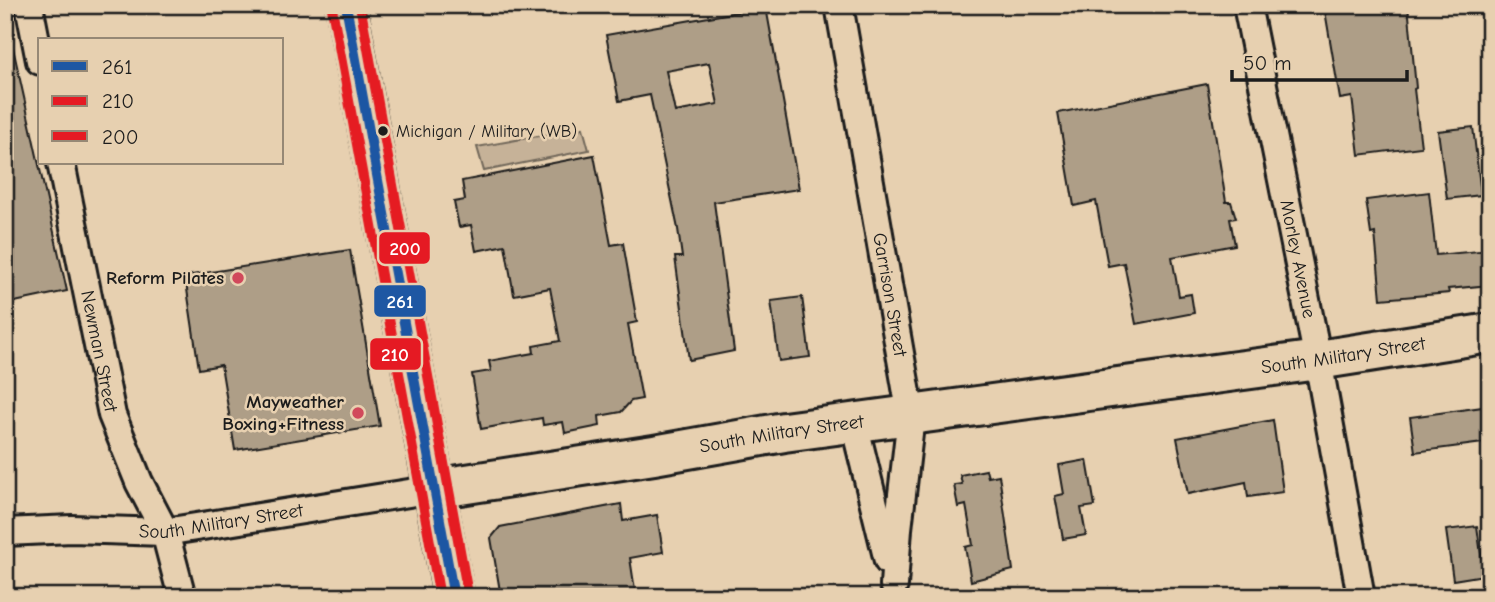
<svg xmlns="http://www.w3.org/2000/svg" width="1495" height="602" font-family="'Comic Neue',sans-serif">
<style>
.green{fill:#c6b298;stroke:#71675a;stroke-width:2}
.building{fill:#ae9e87;stroke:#1c1c1c;stroke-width:2;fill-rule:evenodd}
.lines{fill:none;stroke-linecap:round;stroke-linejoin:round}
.street-casing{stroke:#1c1c1c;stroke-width:32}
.secondary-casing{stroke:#1c1c1c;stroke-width:44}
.primary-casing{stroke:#1c1c1c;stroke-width:44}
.street{stroke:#e7d0b0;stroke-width:26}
.secondary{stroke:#e7d0b0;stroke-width:38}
.primary{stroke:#e7d0b0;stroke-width:38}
.bus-1-casing{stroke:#e7d0b0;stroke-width:16}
.bus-2-casing{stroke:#e7d0b0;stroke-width:16}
.bus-3-casing{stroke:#e7d0b0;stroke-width:16}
.bus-1{stroke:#1e57a3;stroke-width:10}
.bus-2{stroke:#e51a23;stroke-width:10}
.bus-3{stroke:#e51a23;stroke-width:10}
.bus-dot{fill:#1c1c1c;stroke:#e7d0b0;stroke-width:2.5}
.poi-dot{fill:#d1495b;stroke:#e7d0b0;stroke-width:2.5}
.labels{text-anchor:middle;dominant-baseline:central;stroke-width:5;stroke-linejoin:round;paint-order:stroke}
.bus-label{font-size:17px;fill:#1c1c1c;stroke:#e7d0b0;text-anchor:start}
.street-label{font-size:19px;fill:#1c1c1c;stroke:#e7d0b0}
.poi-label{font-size:19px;font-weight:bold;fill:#1c1c1c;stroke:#e7d0b0;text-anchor:end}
.line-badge{stroke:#e7d0b0;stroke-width:2.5}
.badge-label{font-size:19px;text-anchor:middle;font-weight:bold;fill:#fff}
</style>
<rect width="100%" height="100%" fill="#e7d0b0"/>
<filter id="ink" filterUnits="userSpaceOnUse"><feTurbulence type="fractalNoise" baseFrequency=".0143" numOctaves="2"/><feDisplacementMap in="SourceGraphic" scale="14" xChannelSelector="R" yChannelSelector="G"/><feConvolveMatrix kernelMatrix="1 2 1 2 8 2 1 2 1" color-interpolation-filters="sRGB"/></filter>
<g filter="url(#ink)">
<polygon class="green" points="583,128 589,150 484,171 477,147"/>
<g class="building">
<polygon points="1324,5 1377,5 1377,8 1408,5 1416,88 1414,89 1421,147 1359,155 1352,97 1340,99"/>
<path d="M766,7L799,189L714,202L734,351L689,360L675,257H682L678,229L650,95L619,101L606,35ZM709,63L718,104L675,112L666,71Z"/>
<polygon points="13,48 67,291 5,304 5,49"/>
<polygon points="1207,84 1226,202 1231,202 1236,218 1230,219 1235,245 1172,257 1179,296 1191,294 1194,313 1136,324 1124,263 1108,266 1096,201 1074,206 1058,113"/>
<polygon points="1473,127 1481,195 1447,199 1438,131"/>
<polygon points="594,155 611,245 623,243 637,322 628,324 642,399 631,401 621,412 599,416 600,426 565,433 563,422 543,425 542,418 481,429 472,374 491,371 489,361 534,353 533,346 560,341 550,288 514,295 505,245 476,251 471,225 459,227 454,202 465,200 462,181"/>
<polygon points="1429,192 1436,255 1490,250 1490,285 1448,289 1449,293 1381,299 1375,233 1371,234 1366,200"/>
<polygon points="350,250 380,426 235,450 221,365 199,369 185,276"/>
<polygon points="802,297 810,357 779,361 771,301"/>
<polygon points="1490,406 1490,442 1415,452 1410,417"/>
<polygon points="1273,420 1283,492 1248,497 1246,482 1188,494 1177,438"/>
<polygon points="1087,460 1095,506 1081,508 1086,535 1063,539 1055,496 1064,494 1059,465"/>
<polygon points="986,470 988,477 999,475 1013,570 971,581 965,547 973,545 966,505 958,507 954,485 962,484 960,475"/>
<polygon points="621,504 623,521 657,515 663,552 630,558 636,597 501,597 491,538 500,527"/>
<polygon points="1477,526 1484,575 1453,580 1446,530"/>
</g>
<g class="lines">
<defs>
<g id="street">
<polyline points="29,5 40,61"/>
<path id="s1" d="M839,5L911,416L898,529L894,585"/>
<path id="s2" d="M1247,5L1318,360L1361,597"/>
<path id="s3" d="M61,163L112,415L139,482L165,532L182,597"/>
<polyline points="854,423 888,561"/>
<path id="s4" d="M5,532L72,529L165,532L434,489"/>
</g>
<g id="secondary">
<path id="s5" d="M434,489L654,455L784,432L1318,360L1490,333"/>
</g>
<polyline id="primary" points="346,5 454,597"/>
</defs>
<use href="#street" class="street-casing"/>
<use href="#secondary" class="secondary-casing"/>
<use href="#primary" class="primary-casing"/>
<use href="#street" class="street"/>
<use href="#secondary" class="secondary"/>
<use href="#primary" class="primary"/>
<defs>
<polyline id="bus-1" points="346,5 454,597"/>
<polyline id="bus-2" points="332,8 440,597"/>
<polyline id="bus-3" points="360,5 468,594"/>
</defs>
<use href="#bus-1" class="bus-1-casing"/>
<use href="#bus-2" class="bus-2-casing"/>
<use href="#bus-3" class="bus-3-casing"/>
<use href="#bus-1" class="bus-1"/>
<use href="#bus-2" class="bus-2"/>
<use href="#bus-3" class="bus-3"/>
</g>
</g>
<circle class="bus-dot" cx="383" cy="131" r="6"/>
<g class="poi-dot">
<circle cx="238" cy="278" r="7"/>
<circle cx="358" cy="413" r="7"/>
</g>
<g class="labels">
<g class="bus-label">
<text x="396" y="131">Michigan / Military (WB)</text>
</g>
<g class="street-label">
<text stroke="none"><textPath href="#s2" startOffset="259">Morley Avenue</textPath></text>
<text stroke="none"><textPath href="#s1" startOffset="294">Garrison Street</textPath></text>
<text stroke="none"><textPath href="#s3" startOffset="192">Newman Street</textPath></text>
<text stroke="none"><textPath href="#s5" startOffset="919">South Military Street</textPath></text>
<text stroke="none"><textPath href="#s5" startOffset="352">South Military Street</textPath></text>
<text stroke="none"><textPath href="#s4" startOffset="217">South Military Street</textPath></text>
</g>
<g class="poi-label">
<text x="224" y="278">Reform Pilates</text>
<text x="344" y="402">Mayweather<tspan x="344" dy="22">Boxing+Fitness</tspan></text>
</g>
</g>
<g class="line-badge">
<rect x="378" y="231" width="53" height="34" rx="7" fill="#e51a23"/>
<rect x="373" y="284" width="54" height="34" rx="7" fill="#1e57a3"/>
<rect x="369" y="337" width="53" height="34" rx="7" fill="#e51a23"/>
</g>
<g class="badge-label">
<text x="405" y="255">200</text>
<text x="400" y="308">261</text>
<text x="395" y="361">210</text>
</g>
<rect width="1495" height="602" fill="none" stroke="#e7d0b0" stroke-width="28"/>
<rect x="14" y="14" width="1467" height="574" fill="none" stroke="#1c1c1c" stroke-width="2.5" filter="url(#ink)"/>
<rect x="38" y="38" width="245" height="126" fill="#e7d0b0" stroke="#968875" stroke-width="2"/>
<rect x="52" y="61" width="35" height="10" fill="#1e57a3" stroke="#968875" stroke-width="2"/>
<text x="102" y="74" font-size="21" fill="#1c1c1c">261</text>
<rect x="52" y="96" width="35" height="10" fill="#e51a23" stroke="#968875" stroke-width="2"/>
<text x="102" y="108" font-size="21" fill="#1c1c1c">210</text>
<rect x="52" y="131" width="35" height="10" fill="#e51a23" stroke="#968875" stroke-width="2"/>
<text x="102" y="144" font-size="21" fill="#1c1c1c">200</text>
<path d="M1232 70v10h175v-10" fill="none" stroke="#1c1c1c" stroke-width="3.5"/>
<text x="1243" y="70" font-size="21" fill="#1c1c1c" stroke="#e7d0b0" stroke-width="5" paint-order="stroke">50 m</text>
</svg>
